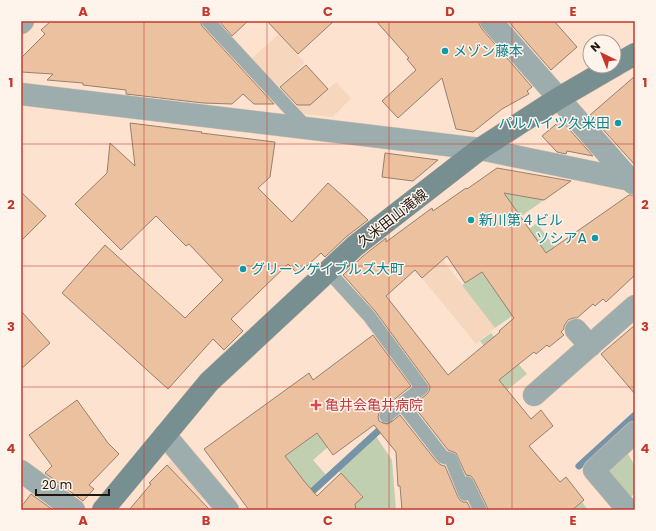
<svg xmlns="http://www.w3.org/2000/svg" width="656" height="531" font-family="Poppins,'Noto Sans JP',sans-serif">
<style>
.built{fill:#f6d6bc}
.green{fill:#bfcfaf}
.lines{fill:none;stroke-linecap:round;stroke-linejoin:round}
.stream{stroke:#7693a8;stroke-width:7}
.building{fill:#ebc19f;stroke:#97806d;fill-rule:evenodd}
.lane-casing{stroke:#d9c2b0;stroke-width:14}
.street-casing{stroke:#d9c2b0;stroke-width:23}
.secondary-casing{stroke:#d9c2b0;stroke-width:23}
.lane{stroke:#9dadad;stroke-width:13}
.street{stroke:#9dadad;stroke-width:22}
.secondary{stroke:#778f90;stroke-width:22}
.grid{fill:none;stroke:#c5382c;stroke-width:1;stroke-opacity:0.55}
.culture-dot{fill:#0f9aa8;stroke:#fef4eb;stroke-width:1.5}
.health-dot{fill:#e0444e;stroke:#fef4eb;stroke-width:1.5}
.labels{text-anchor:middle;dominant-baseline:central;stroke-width:3;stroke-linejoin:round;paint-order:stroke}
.culture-label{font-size:14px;fill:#0d838f;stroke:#fef4eb;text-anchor:start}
.street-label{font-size:14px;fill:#1f160f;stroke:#fef4eb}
.health-label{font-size:14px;fill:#be3a42;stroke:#fef4eb;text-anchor:start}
.neatline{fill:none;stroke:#c5382c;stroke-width:1.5}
.grid-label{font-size:13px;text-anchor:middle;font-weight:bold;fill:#c5382c}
</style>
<rect width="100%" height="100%" fill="#fde3cf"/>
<g class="built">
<polygon points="279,34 305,63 279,87 252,58"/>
<polygon points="336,82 351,98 333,117 303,114 297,107 312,94 317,99"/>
<polygon points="443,260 495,328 476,344 422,278"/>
<polygon points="174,457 206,496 186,510 167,465"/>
</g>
<g class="green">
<polygon points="502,192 544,200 520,217"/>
<polygon points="537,223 573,273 495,328 462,285 482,272 506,306 558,271 529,229"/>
<polygon points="491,333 527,374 476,415 503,370 480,341"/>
<polygon points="317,433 328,447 313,460 327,476 312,490 297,474 296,471 285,456"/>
<polygon points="375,435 392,460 396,510 356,510 354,505 363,496 338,470"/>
<polygon points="625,449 635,466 635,494 627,499 605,475"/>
<polygon points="582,502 588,510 572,510"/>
</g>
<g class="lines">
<g class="stream">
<polyline points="579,466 635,415"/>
<polyline points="292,510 389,421"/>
</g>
</g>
<g class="building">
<polygon points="51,21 200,21 202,26 274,104 254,104 243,94 232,104 203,103 126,94 126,90 83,85 83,83 47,80 53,74 21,72 21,58 45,34 41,30"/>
<polygon points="219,21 248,21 232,36"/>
<polygon points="267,21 334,21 298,54"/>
<polygon points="376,21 479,21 479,24 482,29 532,87 527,91 529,94 502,109 473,132 456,129 442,78 398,118 382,101 416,70 407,59 409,58"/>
<polygon points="508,21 554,21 577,47 551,70"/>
<polygon points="306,65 328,89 310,105 297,105 280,87"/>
<polygon points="635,76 635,165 590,115"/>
<polygon points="561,120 593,156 567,151 566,154 557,152 542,136"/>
<polygon points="130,123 202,132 201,133 275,142 270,177 258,188 292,222 328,183 346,199 368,220 346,237 325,257 321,253 298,274 288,264 231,319 243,331 224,350 213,339 168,389 62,293 105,245 185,318 223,280 189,244 186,246 156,216 121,250 75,204 107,173 110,143 135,166"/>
<polygon points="385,153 438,160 413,181 382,177"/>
<path d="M497,168L571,181L544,200L504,193L546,253L629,195H635V275L606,302L603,299L595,306L593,304L577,318H573L568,320L564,326V329L561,332L564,335L549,347L547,345L536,354L534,352L499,380L531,419L541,410L553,426L529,446L560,482L566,477L584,500L572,510H488L487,507L474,480L471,476L466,475L456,453L448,450L413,405L427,394L429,391L430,387L428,383L375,311L343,275L363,256L386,238V242L432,208L433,211L466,188L467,189ZM447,256L465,283L482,272L514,318L499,331L500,332L448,375L386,296L415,270L422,278Z"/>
<polygon points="21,192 46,216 21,241"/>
<polygon points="21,311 50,343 21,369"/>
<polygon points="635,325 635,394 601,354"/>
<polygon points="373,335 411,386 381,410 379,413 378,417 379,421 383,423 387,424 391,422 400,415 437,462 441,465 445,466 458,497 460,500 463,502 467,502 471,510 402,510 400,486 398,486 396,452 374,425 333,455 317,433 285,456 304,481 317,496 341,473 363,497 355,504 356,510 249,510 204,449 309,373 313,380"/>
<polygon points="77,400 108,443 119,454 89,485 94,489 83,501 45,473 52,466 29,435"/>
<polygon points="167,465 210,510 129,510 151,484 149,483"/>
<polygon points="31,494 53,510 21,510 21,507"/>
</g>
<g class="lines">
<defs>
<g id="lane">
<polyline points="208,21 308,129"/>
<polyline points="328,271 369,316 422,388 386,416"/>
<polyline points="402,404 443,457 451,459 465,494"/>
<polyline points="467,483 480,510"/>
</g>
<g id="street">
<polyline points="491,21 633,183"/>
<polyline points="21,23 23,21"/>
<polyline points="21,94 480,149 635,181"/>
<polyline points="576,330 590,346"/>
<polyline points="534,395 635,306"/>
<polyline points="165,435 228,510"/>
<polyline points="21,471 74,510"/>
<polyline points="628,510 594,470 635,432"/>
</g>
<g id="secondary">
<polyline points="614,66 635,54"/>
<polyline points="103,510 209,382 355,246 480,149 559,98 614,66"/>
</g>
</defs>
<use href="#lane" class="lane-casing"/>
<use href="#street" class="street-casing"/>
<use href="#secondary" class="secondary-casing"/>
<use href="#lane" class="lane"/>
<use href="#street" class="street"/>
<use href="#secondary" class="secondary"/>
</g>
<path class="grid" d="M144,21V510M267,21V510M389,21V510M512,21V510M21,144H635M21,266H635M21,387H635"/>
<g class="culture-dot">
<circle cx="445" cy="51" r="4"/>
<circle cx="618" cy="123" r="4"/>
<circle cx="471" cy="220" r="4"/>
<circle cx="595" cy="238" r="4"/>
<circle cx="243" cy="269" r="4"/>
</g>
<path class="health-dot" d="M314 399h4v4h4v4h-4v4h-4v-4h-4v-4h4z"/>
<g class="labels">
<g class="culture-label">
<text x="453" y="51">メゾン藤本</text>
<text x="610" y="123" text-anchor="end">パルハイツ久米田</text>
<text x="479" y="220">新川第４ビル</text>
<text x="587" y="238" text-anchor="end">ソシアA</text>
<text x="251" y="269">グリーンゲイブルズ大町</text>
</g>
<g class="street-label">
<text transform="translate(392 218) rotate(-38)">久米田山滝線</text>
</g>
<g class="health-label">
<text x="325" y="405">亀井会亀井病院</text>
</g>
</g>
<rect width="656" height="531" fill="none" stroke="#fef4eb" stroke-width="44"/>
<g transform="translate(602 54) rotate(317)"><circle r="19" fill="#fef4eb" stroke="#a59b93"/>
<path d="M0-3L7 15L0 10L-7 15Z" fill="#c5382c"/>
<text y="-6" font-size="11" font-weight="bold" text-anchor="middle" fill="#1f160f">N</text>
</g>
<path d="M36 489v6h73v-6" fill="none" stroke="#1f160f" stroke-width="2"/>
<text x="42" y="489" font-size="12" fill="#1f160f" stroke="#fef4eb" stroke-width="3" paint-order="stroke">20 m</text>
<rect x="22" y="22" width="612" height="487" class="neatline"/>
<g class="grid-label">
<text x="83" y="16">A</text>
<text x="206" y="16">B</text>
<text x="328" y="16">C</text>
<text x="450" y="16">D</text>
<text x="573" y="16">E</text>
<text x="11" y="87">1</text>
<text x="645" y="87">1</text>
<text x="11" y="209">2</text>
<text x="645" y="209">2</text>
<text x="11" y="331">3</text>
<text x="645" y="331">3</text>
<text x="11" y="453">4</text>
<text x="645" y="453">4</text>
<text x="83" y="525">A</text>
<text x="206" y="525">B</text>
<text x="328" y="525">C</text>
<text x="450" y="525">D</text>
<text x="573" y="525">E</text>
</g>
</svg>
